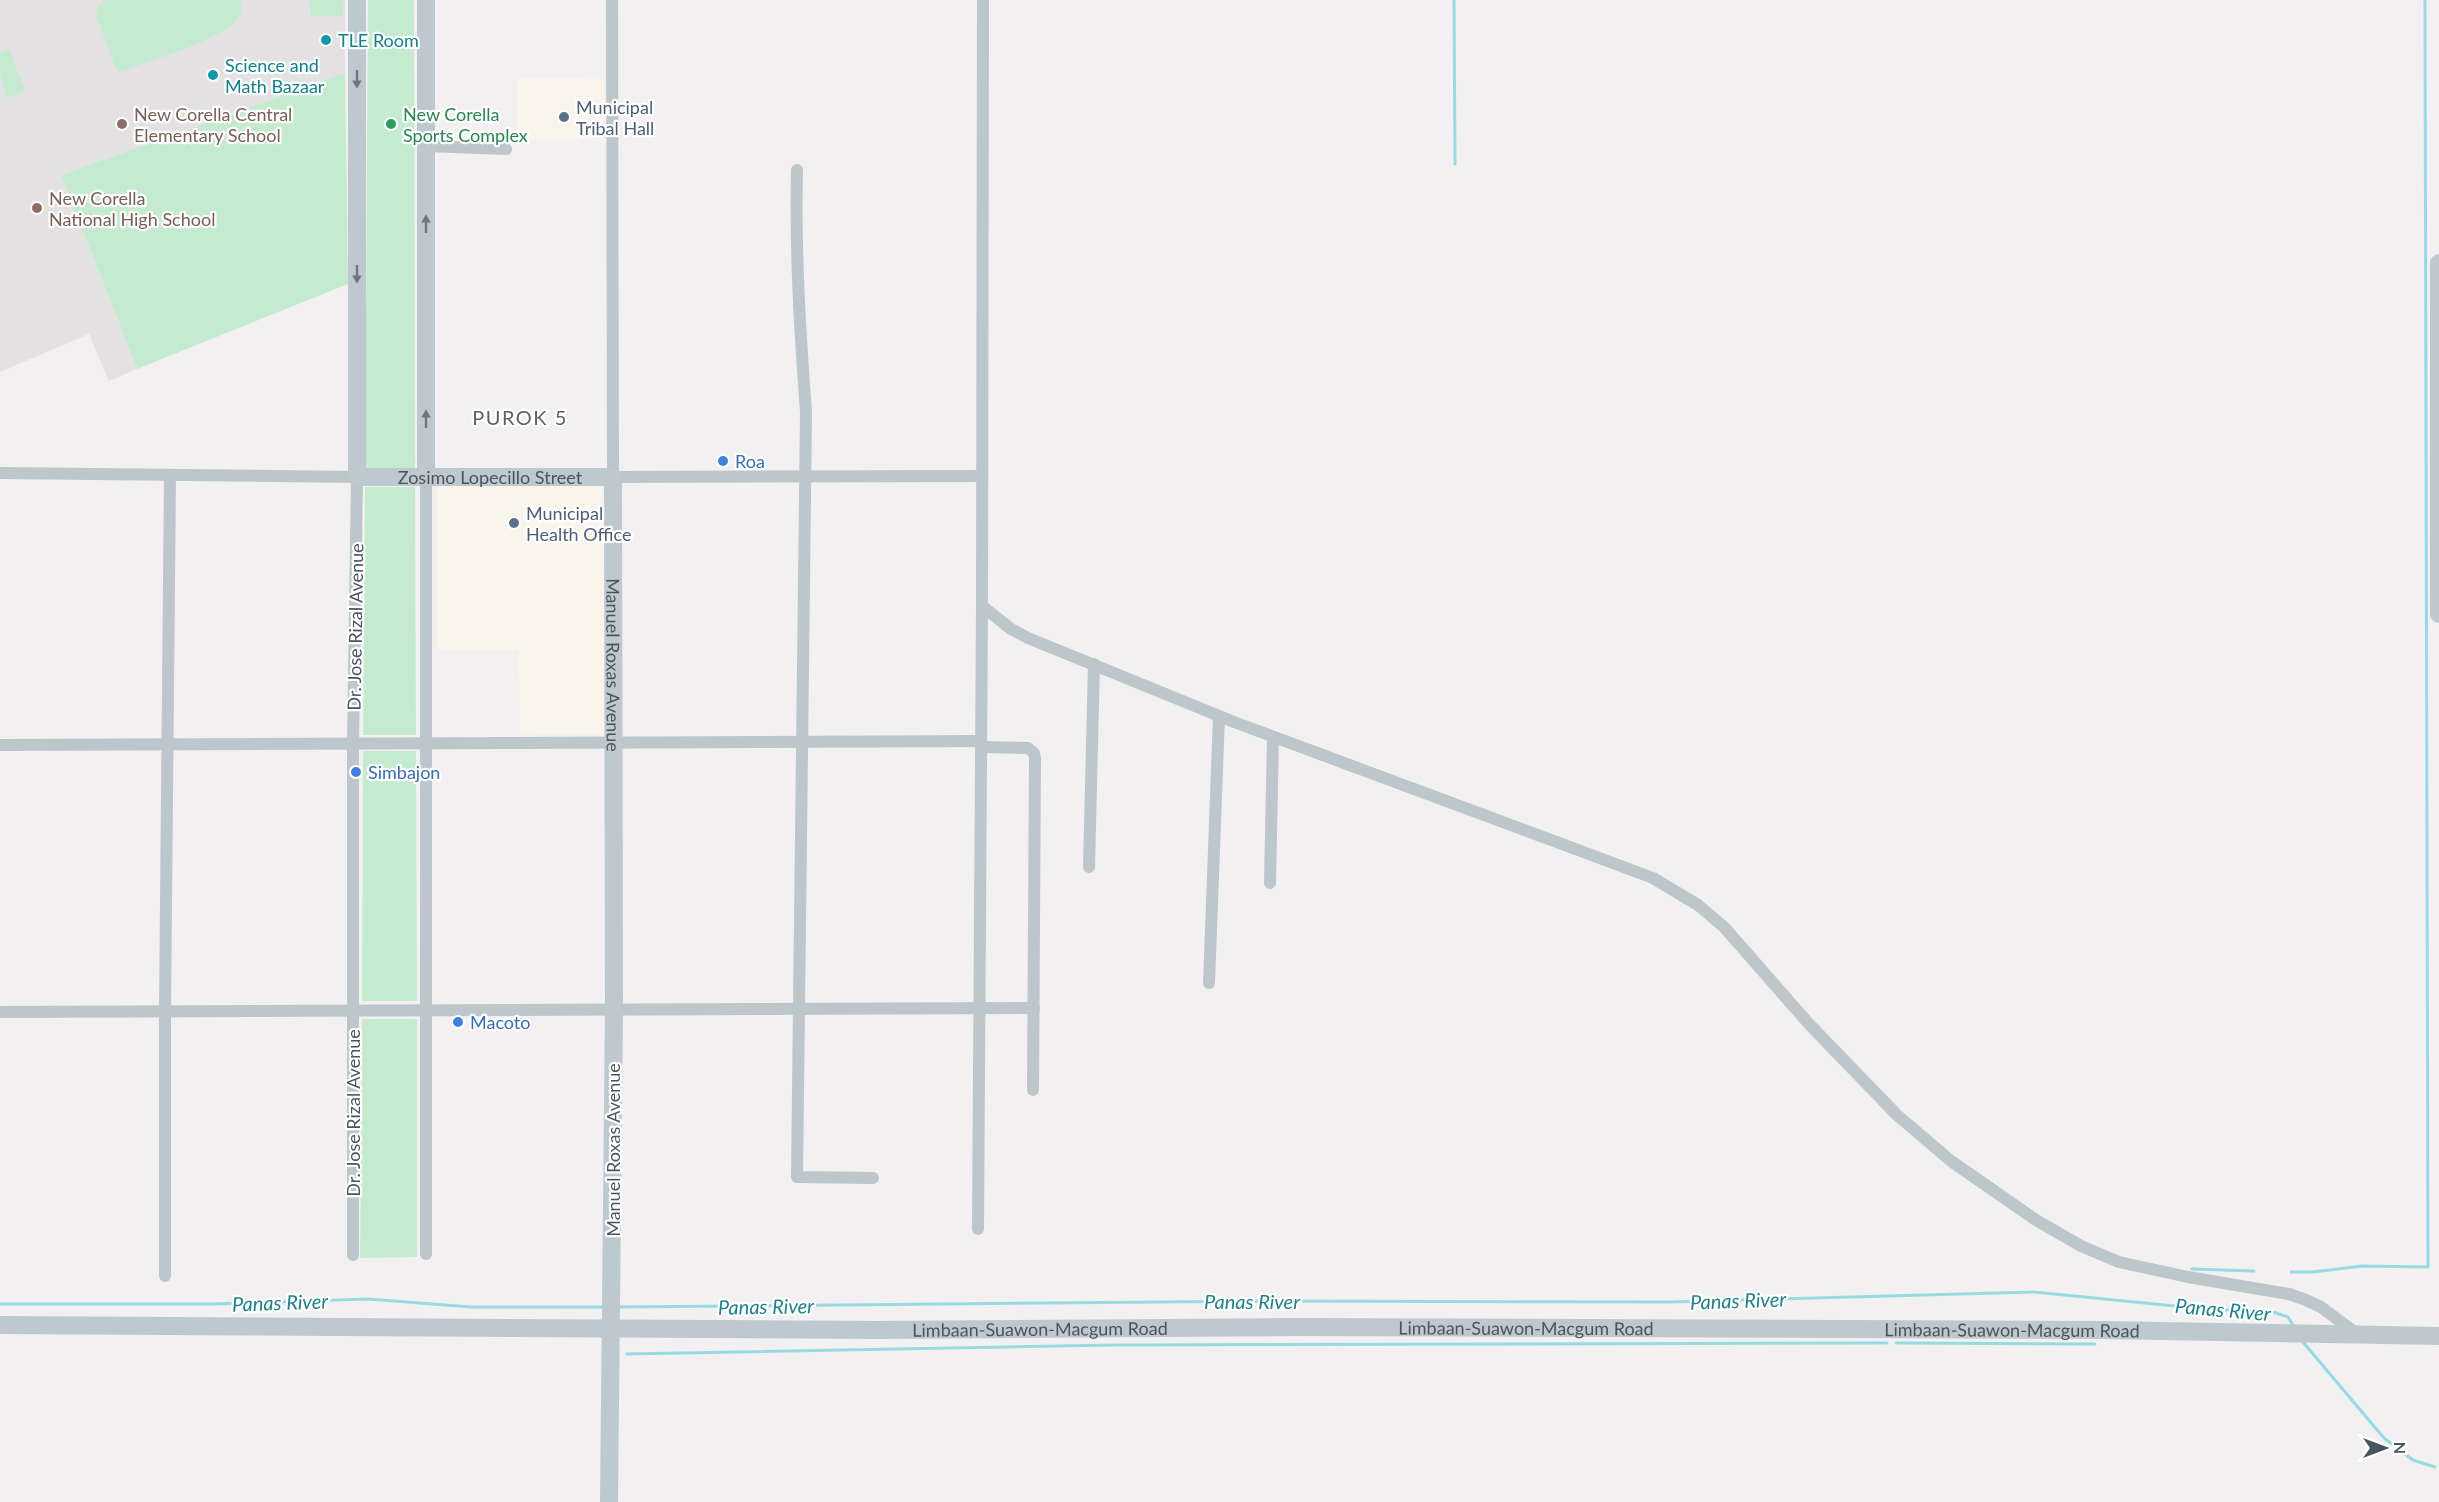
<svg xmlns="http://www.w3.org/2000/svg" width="2439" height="1502" font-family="Lato,sans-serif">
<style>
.commercial{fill:#faf5ec}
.education{fill:#e3e1e2}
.green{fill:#c4ebcf}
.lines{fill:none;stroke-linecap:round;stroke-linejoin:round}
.stream{stroke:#96dbe3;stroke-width:3}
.street{stroke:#bdc6cb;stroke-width:12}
.secondary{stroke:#bec8cf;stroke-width:18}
.oneway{fill:#6d787e}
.culture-dot{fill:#0f9aa8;stroke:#fff;stroke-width:2}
.service-dot{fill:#5c6f8a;stroke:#fff;stroke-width:2}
.education-dot{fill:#8d6e63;stroke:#fff;stroke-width:2}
.leisure-dot{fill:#2e9e5b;stroke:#fff;stroke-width:2}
.shop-dot{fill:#3f7fe0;stroke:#fff;stroke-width:2}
.labels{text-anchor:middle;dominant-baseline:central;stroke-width:4.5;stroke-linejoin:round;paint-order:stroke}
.culture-label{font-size:18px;fill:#0d838f;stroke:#fff;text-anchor:start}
.service-label{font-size:18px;fill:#4e5e75;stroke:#fff;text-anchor:start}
.education-label{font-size:18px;fill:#785e54;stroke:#fff;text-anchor:start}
.leisure-label{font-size:18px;fill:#27864d;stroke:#fff;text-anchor:start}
.shop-label{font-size:18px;fill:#366cbe;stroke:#fff;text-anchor:start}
.street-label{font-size:18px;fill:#4a555b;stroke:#fff}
.neighbourhood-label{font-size:20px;letter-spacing:1.5px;fill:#5d6164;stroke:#fff}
.water-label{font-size:20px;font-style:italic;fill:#1b828e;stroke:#fff}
</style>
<rect width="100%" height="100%" fill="#f2f0f0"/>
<g class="commercial">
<polygon points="517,78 604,79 603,140 517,139"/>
<polygon points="437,483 603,483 606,734 520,733 519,650 437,650"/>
</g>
<polygon class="education" points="0,0 345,0 345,73 61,175 137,369 109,381 89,334 0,372"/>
<g class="green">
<path d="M106,0H242C241,6 242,13 238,18C222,40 149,61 122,71H118L115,67L96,15L98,5Z"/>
<polygon points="310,0 342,0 343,16 311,16"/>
<polygon points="368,0 414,0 415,468 365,468"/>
<path d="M9,49L25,91L7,98C1,84 0,69 0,53Z"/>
<polygon points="345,73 348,284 137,369 61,175"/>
<polygon points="365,487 415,487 416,735 363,735"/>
<polygon points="363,751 416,751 417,1001 362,1001"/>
<polygon points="362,1019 417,1019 417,1257 360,1258"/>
</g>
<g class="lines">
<g class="stream">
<polyline points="1454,0 1455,164"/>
<polyline points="2192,1269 2254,1271"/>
<polyline points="2291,1272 2313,1272 2362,1266 2428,1267 2425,0"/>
<polyline points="0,1304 213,1304 368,1299 471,1307 604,1307"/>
<polyline points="617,1307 1275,1301 1670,1302 2034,1292 2205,1309 2273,1312 2288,1317 2294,1327"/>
<polyline points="2302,1341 2384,1438 2413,1460 2435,1467"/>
<polyline points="1896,1343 2095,1344"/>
<polyline points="627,1354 1114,1345 1887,1343"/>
</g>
<g class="street">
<polyline points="612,0 613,477 982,476"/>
<polyline points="426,146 506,149"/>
<path d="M797,170C795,251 800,331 806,412L797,1177L873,1178"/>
<polyline points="0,473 357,477 353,744 353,1255"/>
<polyline points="426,477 426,1254"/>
<polyline points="982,606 1011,629 1028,638 1234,722 1653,878 1698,905 1724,927 1809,1024 1897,1115 1951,1161 2036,1220 2081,1246 2119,1262 2188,1277 2289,1294 2306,1300 2321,1307 2356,1333"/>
<polyline points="0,745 981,741"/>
<polyline points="981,747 1028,748 1034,753 1035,758 1033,1090"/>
<polyline points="1089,867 1094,664"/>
<polyline points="1270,883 1273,737"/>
<polyline points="1209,983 1219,716"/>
<polyline points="0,1012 1034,1008"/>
<polyline points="978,1229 982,606 983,0"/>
<polyline points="165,1276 165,1011 170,475"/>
</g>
<g class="secondary">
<path id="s1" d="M357,0V477H613L614,1009L609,1502"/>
<polyline points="2439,263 2439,614"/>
<polyline points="426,477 426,0"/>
<path id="s2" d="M0,1325L877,1330L1290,1327L2104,1330L2439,1336"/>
</g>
</g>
<defs><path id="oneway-solid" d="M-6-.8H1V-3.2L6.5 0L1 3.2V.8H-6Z" transform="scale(1.5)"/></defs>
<g class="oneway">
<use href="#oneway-solid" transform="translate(357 79) rotate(90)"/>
<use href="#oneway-solid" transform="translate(426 224) rotate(-90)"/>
<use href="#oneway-solid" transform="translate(357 274) rotate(90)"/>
<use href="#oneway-solid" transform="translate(426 419) rotate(-90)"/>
</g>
<g class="culture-dot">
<circle cx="326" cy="40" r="6"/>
<circle cx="213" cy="75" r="6"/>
</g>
<g class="service-dot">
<circle cx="564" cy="117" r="6"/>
<circle cx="514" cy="523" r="6"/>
</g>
<g class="education-dot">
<circle cx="122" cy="124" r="6"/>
<circle cx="37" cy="208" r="6"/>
</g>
<circle class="leisure-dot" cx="391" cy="124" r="6"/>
<g class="shop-dot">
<circle cx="723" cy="461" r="6"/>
<circle cx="356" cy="772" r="6"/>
<circle cx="458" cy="1022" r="6"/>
</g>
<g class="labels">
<g class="culture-label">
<text x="338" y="40">TLE Room</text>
<text x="225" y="65">Science and<tspan x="225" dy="21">Math Bazaar</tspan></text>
</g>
<g class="service-label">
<text x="576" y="107">Municipal<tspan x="576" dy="21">Tribal Hall</tspan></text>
<text x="526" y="513">Municipal<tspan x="526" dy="21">Health Office</tspan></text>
</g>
<g class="education-label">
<text x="134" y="114">New Corella Central<tspan x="134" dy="21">Elementary School</tspan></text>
<text x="49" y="198">New Corella<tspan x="49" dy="21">National High School</tspan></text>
</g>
<g class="leisure-label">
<text x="403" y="114">New Corella<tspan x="403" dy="21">Sports Complex</tspan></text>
</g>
<g class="shop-label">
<text x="735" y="461">Roa</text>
<text x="368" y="772">Simbajon</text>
<text x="470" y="1022">Macoto</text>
</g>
<g class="street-label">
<text stroke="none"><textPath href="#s1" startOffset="610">Zosimo Lopecillo Street</textPath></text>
<text transform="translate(355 627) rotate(-89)">Dr. Jose Rizal Avenue</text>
<text stroke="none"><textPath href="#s1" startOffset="921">Manuel Roxas Avenue</textPath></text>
<text transform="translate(353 1113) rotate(-90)">Dr. Jose Rizal Avenue</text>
<text transform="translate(613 1150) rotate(-90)">Manuel Roxas Avenue</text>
<text stroke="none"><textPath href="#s2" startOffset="1526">Limbaan-Suawon-Macgum Road</textPath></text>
<text stroke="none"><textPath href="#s2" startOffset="1040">Limbaan-Suawon-Macgum Road</textPath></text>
<text stroke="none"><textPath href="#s2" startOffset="2012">Limbaan-Suawon-Macgum Road</textPath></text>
</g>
<g class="neighbourhood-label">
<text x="520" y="417">PUROK 5</text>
</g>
<g class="water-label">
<text transform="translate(1738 1300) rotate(-2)">Panas River</text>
<text x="1252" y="1301">Panas River</text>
<text transform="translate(280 1302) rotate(-2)">Panas River</text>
<text transform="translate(766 1306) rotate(-1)">Panas River</text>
<text transform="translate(2223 1309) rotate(5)">Panas River</text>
</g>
</g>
<g transform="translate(2385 1448) rotate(90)" stroke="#ffffff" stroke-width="4.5" paint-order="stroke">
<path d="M0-4.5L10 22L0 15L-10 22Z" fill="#4a555b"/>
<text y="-9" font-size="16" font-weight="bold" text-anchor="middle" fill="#4a555b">N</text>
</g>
</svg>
